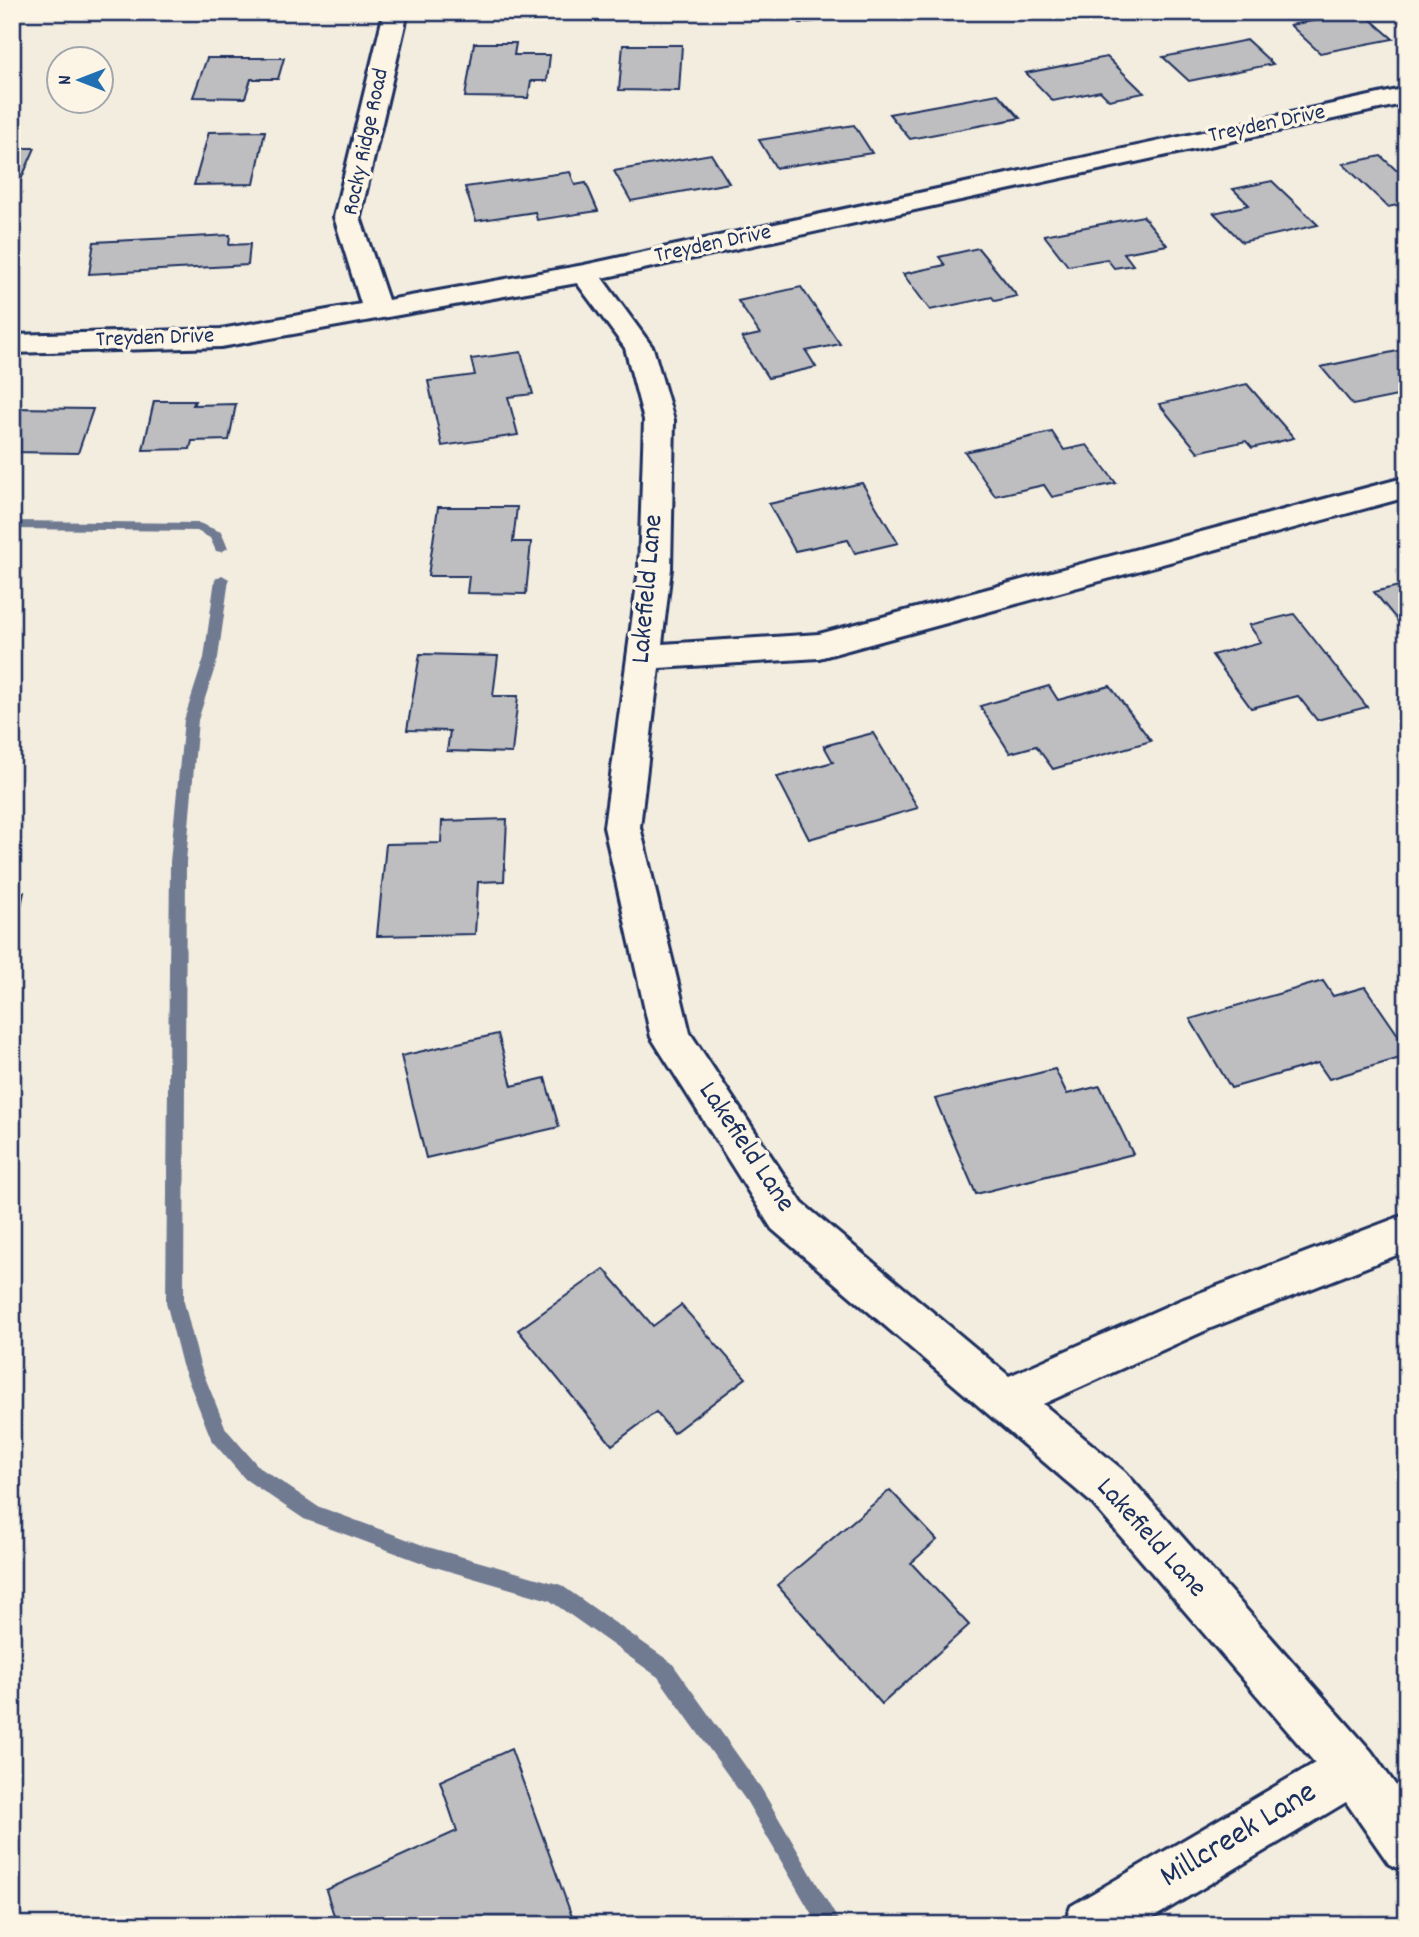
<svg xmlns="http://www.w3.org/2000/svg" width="1419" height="1937" font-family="Dekko,sans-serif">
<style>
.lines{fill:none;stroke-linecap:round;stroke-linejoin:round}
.stream{fill:#707a91;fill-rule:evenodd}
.building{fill:#bebec0;stroke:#1b2f5e;stroke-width:2}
.minor-casing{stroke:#1b2f5e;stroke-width:6}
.minor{fill:#fcf5e5;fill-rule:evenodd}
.labels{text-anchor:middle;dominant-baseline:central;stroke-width:7;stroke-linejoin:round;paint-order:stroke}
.far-street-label{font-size:23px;fill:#1b2f5e;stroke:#fcf5e5}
.street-label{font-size:28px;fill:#1b2f5e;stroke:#fcf5e5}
.near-street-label{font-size:33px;fill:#1b2f5e;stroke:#fcf5e5}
</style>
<rect width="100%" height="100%" fill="#f3ede0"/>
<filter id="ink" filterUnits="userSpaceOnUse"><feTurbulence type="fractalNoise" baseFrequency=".0143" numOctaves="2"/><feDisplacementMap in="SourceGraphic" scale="14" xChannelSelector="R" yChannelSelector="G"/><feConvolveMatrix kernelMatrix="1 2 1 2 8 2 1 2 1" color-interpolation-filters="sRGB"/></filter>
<g filter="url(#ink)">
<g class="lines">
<g class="stream">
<polygon points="12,521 199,523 221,532 228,548 221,552 216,551 210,538 197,531 12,529"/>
<polygon points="222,575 229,579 218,658 198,720 186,862 184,1302 200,1365 226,1429 259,1467 317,1506 428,1547 561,1585 672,1663 761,1788 841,1925 818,1925 747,1802 658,1677 549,1600 428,1565 304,1519 245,1479 212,1441 182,1365 166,1302 170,862 184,720 204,658 215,579"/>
</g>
</g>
<g class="building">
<polygon points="794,12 886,12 886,13 800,23"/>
<polygon points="1362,12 1393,39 1320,53 1290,25"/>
<polygon points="1247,40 1273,64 1189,81 1163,57"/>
<polygon points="474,43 516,43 514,55 550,55 547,81 531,81 528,98 465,97"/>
<polygon points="623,45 682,45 679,91 619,90"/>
<polygon points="1107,57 1144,93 1109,100 1100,91 1053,101 1026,73"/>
<polygon points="207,58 284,58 278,79 251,79 245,98 193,97"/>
<polygon points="998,94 1020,118 910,139 889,114"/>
<polygon points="854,125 872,153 776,168 759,140"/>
<polygon points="265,131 254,184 194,185 209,132"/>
<polygon points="12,148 35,148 12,200"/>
<polygon points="711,154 729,183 631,201 614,171"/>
<polygon points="1381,156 1396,170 1407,168 1407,203 1388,207 1343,164"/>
<polygon points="570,172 575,185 586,183 598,211 537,220 535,212 476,221 465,187"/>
<polygon points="1272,181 1318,225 1242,242 1214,213 1249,205 1233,189"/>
<polygon points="1143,216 1167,245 1124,253 1133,265 1114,268 1107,259 1068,266 1044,235"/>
<polygon points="230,235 229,245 250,244 248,265 89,274 94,242"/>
<polygon points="978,248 1017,296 995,301 992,297 930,310 903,274 945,265 939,257"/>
<polygon points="801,287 840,344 806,351 816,367 768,378 742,338 760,334 738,301"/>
<polygon points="1407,349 1407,394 1353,405 1321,367"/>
<polygon points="521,352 533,394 508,397 518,435 442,446 428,381 475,375 471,359"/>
<polygon points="1247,384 1294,438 1252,448 1246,441 1198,452 1159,404"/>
<polygon points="154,401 195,401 193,405 236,404 229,440 192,441 190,449 143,450"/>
<polygon points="12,408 93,409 78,453 12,452"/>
<polygon points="1052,432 1064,450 1087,445 1116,483 1052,497 1044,485 995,496 965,452"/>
<polygon points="862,483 898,543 855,553 848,540 795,551 769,504"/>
<polygon points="438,507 517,507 513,542 531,542 526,594 467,593 469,576 428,576"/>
<polygon points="1407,584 1407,632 1374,592"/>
<polygon points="1294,614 1367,707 1317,720 1298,696 1251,708 1212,655 1261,642 1249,625"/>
<polygon points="420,654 498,656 493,696 518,696 512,753 447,751 450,731 407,730"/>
<polygon points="1049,686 1058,700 1110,686 1151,741 1053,769 1036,746 1010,753 980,706"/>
<polygon points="873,733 918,808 809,839 777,777 833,762 824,746"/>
<polygon points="507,819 504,881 478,882 475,934 377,936 386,844 441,843 442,821"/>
<polygon points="24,892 17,925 12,925 12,893"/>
<polygon points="1323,981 1333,996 1365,987 1407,1048 1407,1056 1329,1079 1318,1063 1231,1088 1190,1019"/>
<polygon points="498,1034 512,1086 545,1078 559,1127 426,1158 401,1056"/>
<polygon points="1055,1069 1067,1094 1100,1086 1133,1154 976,1194 935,1099"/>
<polygon points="604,1269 653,1326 681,1305 746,1378 673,1433 656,1412 612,1445 518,1330"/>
<polygon points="890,1490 937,1540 911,1563 969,1625 882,1704 777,1585"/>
<polygon points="511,1749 575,1925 337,1925 326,1890 457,1831 440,1781"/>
</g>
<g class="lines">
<defs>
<polygon id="minor" points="384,12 408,12 360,217 388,300 584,265 1407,88 1407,103 602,278 653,348 674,420 671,569 662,644 819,634 1407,477 1407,497 819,658 659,668 640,827 690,1033 802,1203 1009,1376 1181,1300 1407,1214 1407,1251 1211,1328 1043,1404 1125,1472 1371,1751 1407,1801 1407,1872 1389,1864 1346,1802 1141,1925 1064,1925 1071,1906 1315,1763 1093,1504 772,1229 651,1037 604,827 639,569 644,420 625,348 577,283 221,347 12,353 12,335 221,329 361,304 334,217"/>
</defs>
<use href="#minor" class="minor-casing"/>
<use href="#minor" class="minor"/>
</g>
</g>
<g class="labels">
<g class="far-street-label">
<text transform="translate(1267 125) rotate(-12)">Treyden Drive</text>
<text transform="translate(367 142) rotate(-78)">Rocky Ridge Road</text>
<text transform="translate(713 245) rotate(-12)">Treyden Drive</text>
<text transform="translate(155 339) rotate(-2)">Treyden Drive</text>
</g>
<g class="street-label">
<text transform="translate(649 589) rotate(-85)">Lakefield Lane</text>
<text transform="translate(745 1148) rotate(56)">Lakefield Lane</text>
<text transform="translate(1150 1539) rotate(48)">Lakefield Lane</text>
</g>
<g class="near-street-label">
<text transform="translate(1239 1836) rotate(-31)">Millcreek Lane</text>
</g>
</g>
<rect width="1419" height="1937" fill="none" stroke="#fcf5e5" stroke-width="42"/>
<rect x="21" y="21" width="1377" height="1895" fill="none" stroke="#1b2f5e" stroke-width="2.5" filter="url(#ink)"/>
<g transform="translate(80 80) rotate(270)"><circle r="33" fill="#fcf5e5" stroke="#a2a6af" stroke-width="2"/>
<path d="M0-5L12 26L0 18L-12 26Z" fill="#1f6fb2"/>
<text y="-10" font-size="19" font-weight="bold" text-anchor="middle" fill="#1b2f5e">N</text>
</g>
</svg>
